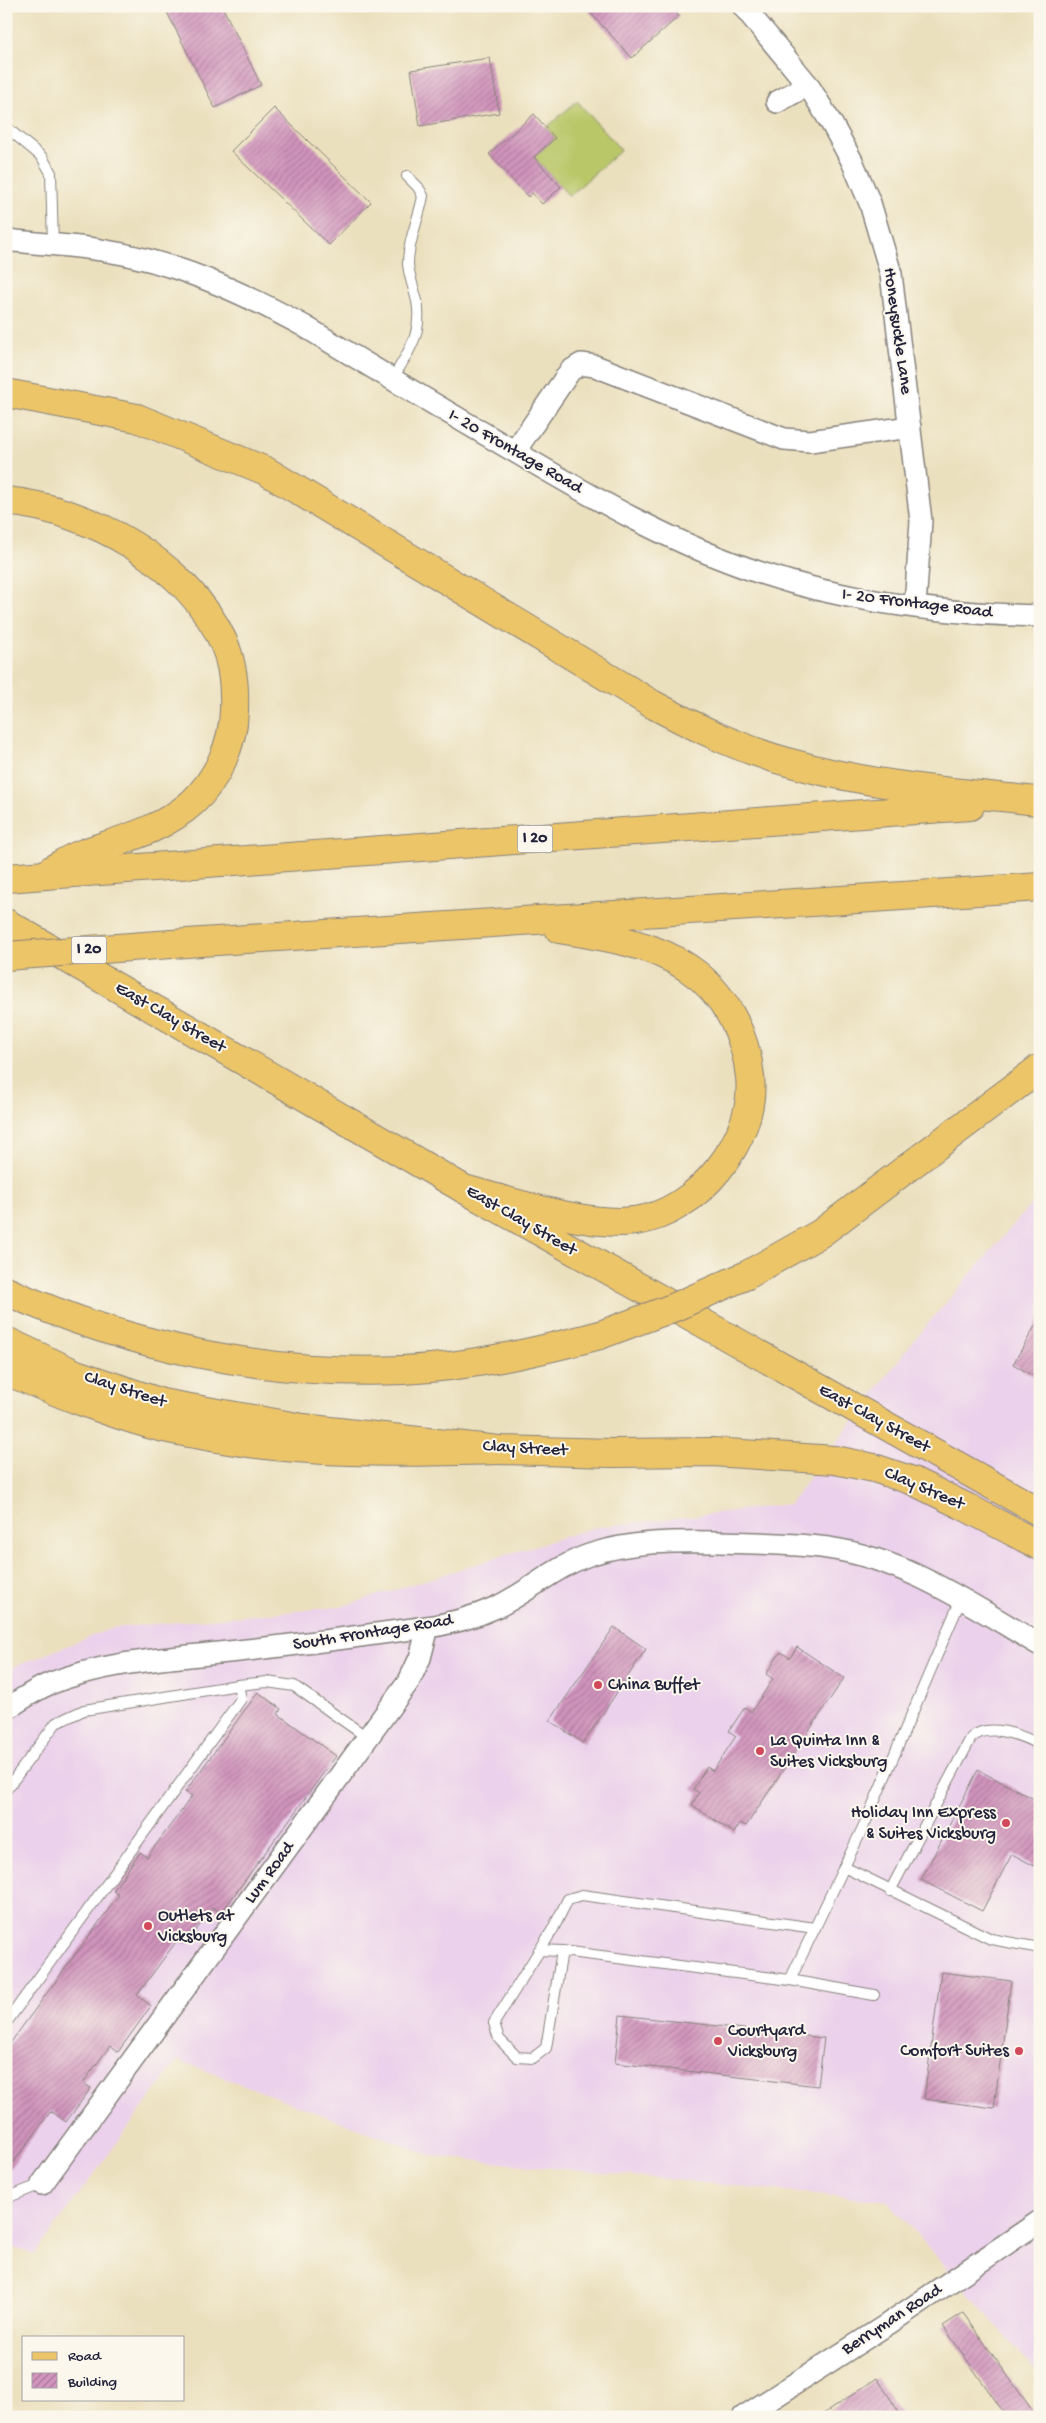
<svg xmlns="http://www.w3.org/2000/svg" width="1046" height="2423" font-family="'Gochi Hand',sans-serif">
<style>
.built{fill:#ebd1eb}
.garden{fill:#bac769;stroke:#6e7452}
.building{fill:url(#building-hatch)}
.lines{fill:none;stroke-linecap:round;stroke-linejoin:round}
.service-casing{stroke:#86817c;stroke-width:12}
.minor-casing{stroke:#86817c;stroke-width:24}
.primary-casing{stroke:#86817c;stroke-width:30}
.motorway-casing{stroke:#86817c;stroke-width:30}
.service{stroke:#fff;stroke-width:10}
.minor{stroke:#fff;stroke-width:21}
.primary{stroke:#edc569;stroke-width:28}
.motorway{stroke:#edc569;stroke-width:28}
.motorway-bridge-casing{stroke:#86817c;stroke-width:30;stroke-linecap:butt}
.motorway-bridge{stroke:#edc569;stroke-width:28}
.poi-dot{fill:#d1495b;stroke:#fbf7ec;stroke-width:2}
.labels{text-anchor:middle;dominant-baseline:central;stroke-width:4;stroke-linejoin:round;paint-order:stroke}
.shield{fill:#fbf7ec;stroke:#636270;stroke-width:1}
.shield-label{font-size:16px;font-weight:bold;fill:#22223b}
.street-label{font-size:18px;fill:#22223b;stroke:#fbf7ec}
.poi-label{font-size:18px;fill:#22223b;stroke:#fbf7ec;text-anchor:start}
</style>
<defs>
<pattern id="building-hatch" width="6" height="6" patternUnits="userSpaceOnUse" patternTransform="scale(1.25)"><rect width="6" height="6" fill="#d194bc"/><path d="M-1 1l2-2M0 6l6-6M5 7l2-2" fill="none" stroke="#a9789a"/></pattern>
</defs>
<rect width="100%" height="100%" fill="#fbf7ec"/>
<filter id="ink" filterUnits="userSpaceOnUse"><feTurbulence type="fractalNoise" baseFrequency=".02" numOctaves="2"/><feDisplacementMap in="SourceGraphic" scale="10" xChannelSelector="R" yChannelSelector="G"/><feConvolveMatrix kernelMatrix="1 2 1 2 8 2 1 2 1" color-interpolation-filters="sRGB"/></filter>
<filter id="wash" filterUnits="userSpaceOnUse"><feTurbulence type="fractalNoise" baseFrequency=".0096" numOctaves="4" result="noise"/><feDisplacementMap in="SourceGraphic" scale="20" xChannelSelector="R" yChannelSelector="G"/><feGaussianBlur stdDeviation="1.12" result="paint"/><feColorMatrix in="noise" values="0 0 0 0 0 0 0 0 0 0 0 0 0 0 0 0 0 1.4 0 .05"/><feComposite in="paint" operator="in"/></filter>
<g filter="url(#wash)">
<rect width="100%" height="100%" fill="#ebe0be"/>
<polygon class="built" points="1040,1194 1040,2376 888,2201 431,2156 178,2060 35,2254 6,2246 6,1670 112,1628 340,1607 592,1528 790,1504 913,1341"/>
<polygon class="garden" points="577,101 621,150 569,196 534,157 555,138 546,128"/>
<g id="blocks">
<g class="building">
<polygon points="164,6 222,6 261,85 215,108"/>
<polygon points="584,6 670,6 679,16 632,58"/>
<polygon points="490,58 499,113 420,126 411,70"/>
<polygon points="274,108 371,202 329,245 231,151"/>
<polygon points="534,114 555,138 534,157 561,187 542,204 532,193 528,197 489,154"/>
<polygon points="1040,1318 1040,1380 1013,1364"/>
<polygon points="614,1627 646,1649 583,1743 550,1721"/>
<polygon points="797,1647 844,1678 746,1826 740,1823 734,1833 692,1805 699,1793 693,1789 707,1767 713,1771 736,1736 729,1731 745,1707 751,1712 773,1679 766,1674 781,1652 790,1658"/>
<polygon points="258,1692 281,1709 278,1714 336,1756 221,1913 213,1907 186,1944 178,1939 137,1995 151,2006 118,2052 110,2046 83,2083 91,2088 66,2122 51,2111 6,2173 6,2049 119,1895 113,1891 140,1852 147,1857 192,1796 185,1792"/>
<polygon points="978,1770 1040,1802 1040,1869 1012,1854 982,1911 921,1880"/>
<polygon points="941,1972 1011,1981 994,2108 924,2099"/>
<polygon points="620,2015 824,2038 818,2086 615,2063"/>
<polygon points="963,2313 1037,2417 1007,2417 943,2326"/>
<polygon points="877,2378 902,2417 819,2417"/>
</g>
</g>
</g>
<g filter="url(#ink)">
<use href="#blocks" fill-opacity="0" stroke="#86817c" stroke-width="1"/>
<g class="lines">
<defs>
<g id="service">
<polyline points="6,127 42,157 51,173 53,245"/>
<path d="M392,380C408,352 423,335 417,301C414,289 409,276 408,264C408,240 419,219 423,196L418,187L407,176"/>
<polyline points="6,1790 56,1723 84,1710 238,1685 267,1682 294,1686 368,1738"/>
<polyline points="844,1867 991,1939 1040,1948"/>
<path d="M890,1891L971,1738C988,1722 1021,1735 1040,1745"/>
<polyline points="539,1950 562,1951 790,1980 874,1995"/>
<polyline points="562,1951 546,2048 533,2058 517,2057 499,2039 494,2023 553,1929 568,1899 582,1895 815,1928"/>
<polyline points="790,1980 866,1821 961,1599"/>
<polyline points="6,2023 241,1699 238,1685"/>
<polyline points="6,2198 42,2184"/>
</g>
<g id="minor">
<polyline points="743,6 808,85 833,126 852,161 870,203 891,274 921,521 915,606"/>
<polyline points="777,102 808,85"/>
<path d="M6,240C38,244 70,245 101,250C173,261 240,291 304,326C373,368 442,409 512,450C592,497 672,544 761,573C851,603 946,614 1040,616"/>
<polyline points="515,451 570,371 581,364 595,366 784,439 810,441 910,427"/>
<path d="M6,1709C20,1701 34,1690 49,1684C112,1659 180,1658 247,1650C305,1644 362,1636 420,1628C446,1625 475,1617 499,1606C529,1591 557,1566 589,1555C630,1541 676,1541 719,1542C755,1543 792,1543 828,1548C906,1559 973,1606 1040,1645"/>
<polyline points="42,2184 409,1681 420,1658 428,1627"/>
<polyline points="743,2417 888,2324 1040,2221"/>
</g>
<g id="primary">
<polyline points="6,923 464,1189 1040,1512"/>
<polyline points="6,1341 76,1374 162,1403 303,1428 499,1450 612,1453 712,1452 835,1460 874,1468 913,1481 968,1508 1040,1546"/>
</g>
<g id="motorway">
<path d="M6,393L137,418L266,471L652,704C697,728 742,750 791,763C871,786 955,792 1037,801"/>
<path d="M6,501C89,509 187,563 223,641C233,663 235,688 234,711C233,745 217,779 193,802C161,831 120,840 81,854C70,858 60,865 51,870"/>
<polyline points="6,878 970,806"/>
<polyline points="172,944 1040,887"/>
<path d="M464,1189C514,1202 585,1227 635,1221C697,1213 757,1139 750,1077C746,1034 724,992 688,968C651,943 603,936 559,929"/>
<polyline points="747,1275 821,1233 1040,1068"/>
<path d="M6,1291C130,1347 267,1376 403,1370C469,1367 536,1352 600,1335"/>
<path d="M6,1371C54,1391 102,1411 152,1425C168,1430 185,1432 201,1435C300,1455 399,1453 499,1450"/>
</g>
</defs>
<use href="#service" class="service-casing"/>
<use href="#minor" class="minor-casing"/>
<use href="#primary" class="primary-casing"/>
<use href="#motorway" class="motorway-casing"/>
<use href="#service" class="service"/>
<use href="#minor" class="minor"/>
<use href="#primary" class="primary"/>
<use href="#motorway" class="motorway"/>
<defs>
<g id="motorway-bridge">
<polyline points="6,956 172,944"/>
<polyline points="600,1335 675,1307 747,1275"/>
</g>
</defs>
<use href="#motorway-bridge" class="motorway-bridge-casing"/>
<use href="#motorway-bridge" class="motorway-bridge"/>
</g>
</g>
<g class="poi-dot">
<circle cx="598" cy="1685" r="5"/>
<circle cx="760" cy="1751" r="5"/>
<circle cx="1006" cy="1823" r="5"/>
<circle cx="148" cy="1926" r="5"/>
<circle cx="718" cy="2041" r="5"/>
<circle cx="1019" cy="2051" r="5"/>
</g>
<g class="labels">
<g class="shield">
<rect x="517.5" y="825.5" width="35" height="27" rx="4"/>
<rect x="71.5" y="936.5" width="35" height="27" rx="4"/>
</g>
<g class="shield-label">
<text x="535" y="839">I 20</text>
<text x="89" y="950">I 20</text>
</g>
<g class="street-label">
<text transform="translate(897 331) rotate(82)">Honeysuckle Lane</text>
<text transform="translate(515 452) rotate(30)">I- 20 Frontage Road</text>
<text transform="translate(917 604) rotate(7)">I- 20 Frontage Road</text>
<text transform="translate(170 1018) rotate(30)">East Clay Street</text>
<text transform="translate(521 1221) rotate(30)">East Clay Street</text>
<text transform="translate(125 1390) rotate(18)">Clay Street</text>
<text transform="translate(874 1419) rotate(29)">East Clay Street</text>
<text transform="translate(525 1449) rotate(3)">Clay Street</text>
<text transform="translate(924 1489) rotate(23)">Clay Street</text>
<text transform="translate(373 1633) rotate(-9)">South Frontage Road</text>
<text transform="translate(270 1873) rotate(-54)">Lum Road</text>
<text transform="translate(892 2320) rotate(-33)">Berryman Road</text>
</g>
<g class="poi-label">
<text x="608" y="1685">China Buffet</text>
<text x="770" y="1741">La Quinta Inn &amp;<tspan x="770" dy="21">Suites Vicksburg</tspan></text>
<text x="996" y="1813" text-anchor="end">Holiday Inn Express<tspan x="996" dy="21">&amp; Suites Vicksburg</tspan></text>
<text x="158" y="1916">Outlets at<tspan x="158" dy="21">Vicksburg</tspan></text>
<text x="728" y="2031">Courtyard<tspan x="728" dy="21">Vicksburg</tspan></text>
<text x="1009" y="2051" text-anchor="end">Comfort Suites</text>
</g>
</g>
<rect width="1046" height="2423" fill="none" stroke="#fbf7ec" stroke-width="25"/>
<rect x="22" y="2336" width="162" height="65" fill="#fbf7ec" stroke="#a4a2a5"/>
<rect x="32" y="2352" width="25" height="8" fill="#edc569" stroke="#a4a2a5"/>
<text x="68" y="2360" font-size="15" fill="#22223b">Road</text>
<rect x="32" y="2373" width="25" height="15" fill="url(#building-hatch)" stroke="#a4a2a5"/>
<text x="68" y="2386" font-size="15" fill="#22223b">Building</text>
</svg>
